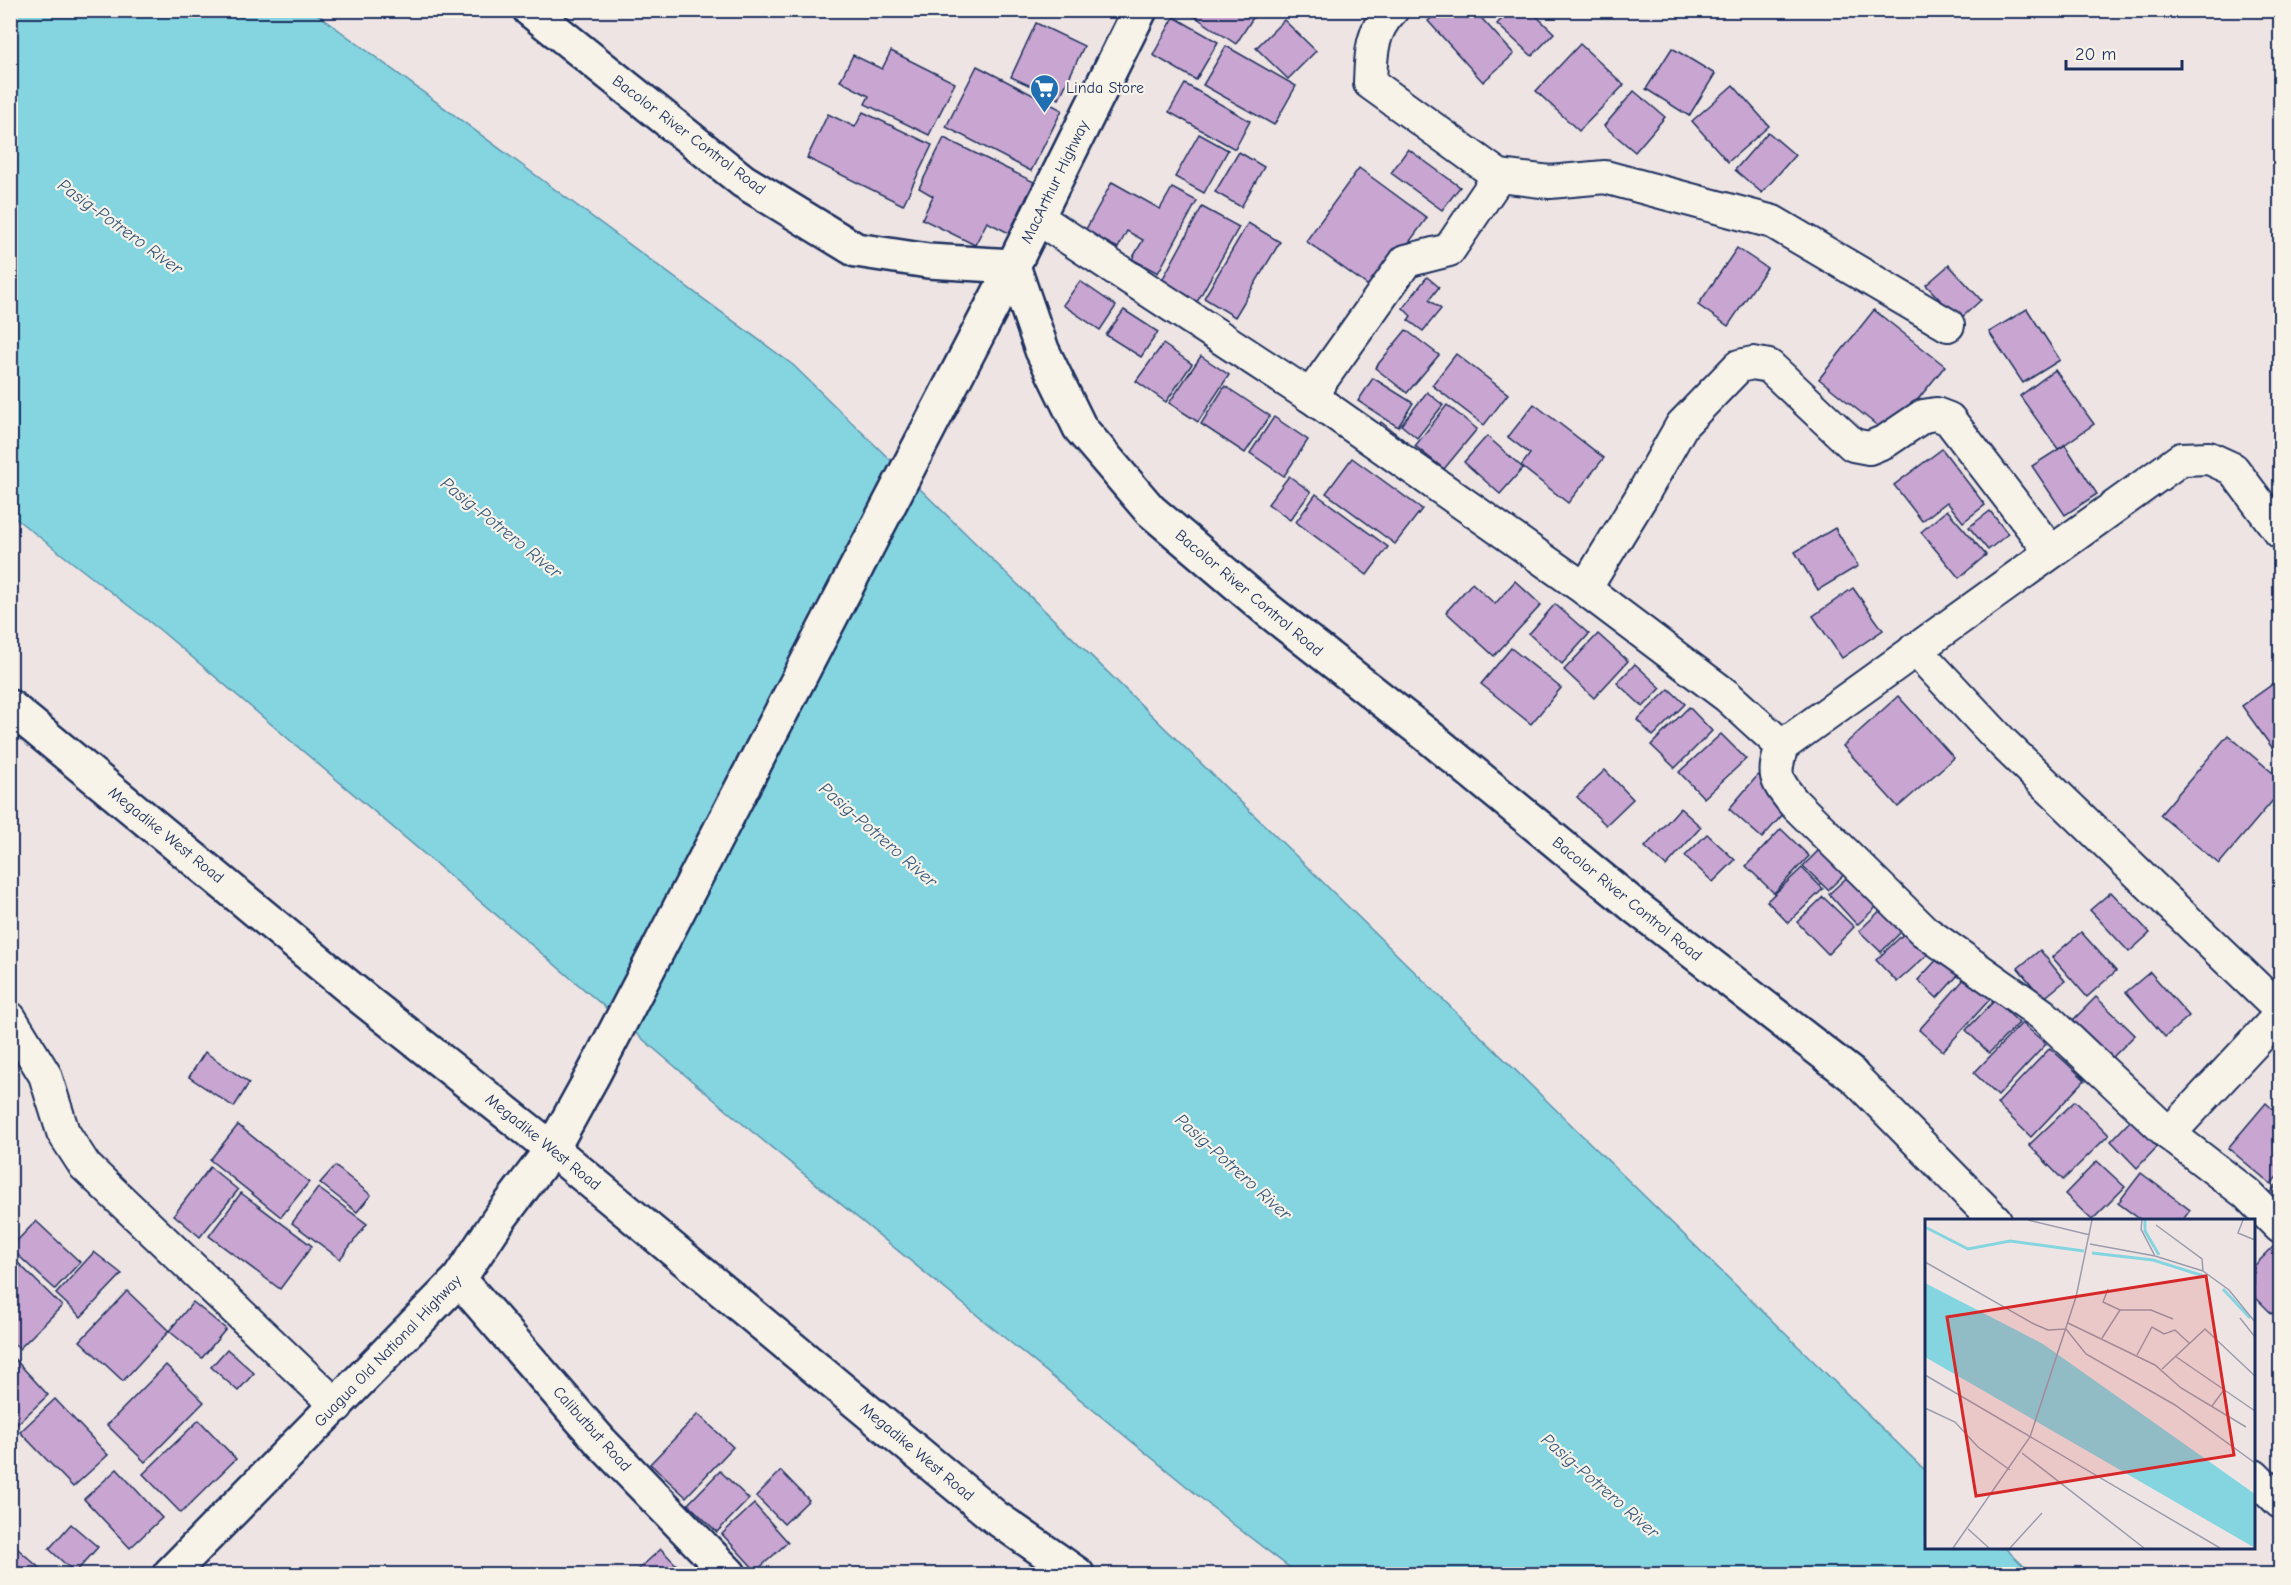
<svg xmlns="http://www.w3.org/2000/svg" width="2291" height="1585" font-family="'Comic Neue',sans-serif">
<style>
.water{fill:#85d5e1;stroke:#5b93ad;stroke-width:1.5}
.building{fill:#c8a6d1;stroke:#1b2f5e;stroke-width:1.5}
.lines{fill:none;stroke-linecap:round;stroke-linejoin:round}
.minor-casing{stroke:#1b2f5e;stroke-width:36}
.tertiary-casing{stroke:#1b2f5e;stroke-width:38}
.secondary-casing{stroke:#1b2f5e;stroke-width:38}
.minor{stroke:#f7f3e8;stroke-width:32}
.tertiary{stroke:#f7f3e8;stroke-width:33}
.secondary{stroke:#f7f3e8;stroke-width:33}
.labels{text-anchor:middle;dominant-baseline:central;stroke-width:4.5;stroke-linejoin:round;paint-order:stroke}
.poi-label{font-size:16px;fill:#1b2f5e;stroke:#f7f3e8;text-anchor:start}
.street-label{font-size:16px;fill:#1b2f5e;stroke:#f7f3e8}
.water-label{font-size:18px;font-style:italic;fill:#36587f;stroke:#f7f3e8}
.inset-river{fill:none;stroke:#85d5e1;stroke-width:3}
.inset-road{fill:none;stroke:#9a9cae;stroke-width:1.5}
.view{fill:#d62828;fill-opacity:0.15;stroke:#d62828;stroke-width:3}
.inset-edge{fill:none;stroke:#1b2f5e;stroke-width:3}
</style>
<rect width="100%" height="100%" fill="#eee4e3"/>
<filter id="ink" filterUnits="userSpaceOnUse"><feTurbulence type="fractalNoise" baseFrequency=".0167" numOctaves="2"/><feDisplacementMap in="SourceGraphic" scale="12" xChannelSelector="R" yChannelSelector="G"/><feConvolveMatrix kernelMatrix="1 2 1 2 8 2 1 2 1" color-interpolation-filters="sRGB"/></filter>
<g filter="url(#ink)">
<polygon class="water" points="10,11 313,11 793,365 1926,1471 1926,1548 2005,1548 2032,1574 1298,1574 1234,1525 744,1125 160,630 11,515"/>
<g class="building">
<polygon points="1185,10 1258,10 1236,44"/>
<polygon points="1440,10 1474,10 1514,54 1483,82 1428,21"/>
<polygon points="1485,10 1498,10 1493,17"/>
<polygon points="1510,10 1530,10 1554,33 1532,56 1497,24"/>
<polygon points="1174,17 1218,42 1196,80 1153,55"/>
<polygon points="1284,20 1316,51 1288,79 1256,48"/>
<polygon points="1036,23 1084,46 1059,99 1011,77"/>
<polygon points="1580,44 1624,85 1579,131 1536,91"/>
<polygon points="1226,46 1296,86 1274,125 1203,85"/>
<polygon points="1672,48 1715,74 1689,116 1646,89"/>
<polygon points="891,51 955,83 929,135 865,104 869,96 840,81 853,55 882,69"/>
<polygon points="977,66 1062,110 1031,171 946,127"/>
<polygon points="1185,84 1250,121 1235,149 1169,112"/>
<polygon points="1733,85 1769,126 1728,162 1692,121"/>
<polygon points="1634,91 1665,117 1635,152 1604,126"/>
<polygon points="863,112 932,145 903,205 807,158 828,114 855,127"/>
<polygon points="1768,132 1795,155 1762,193 1735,170"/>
<polygon points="1199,134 1228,150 1204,193 1175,177"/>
<polygon points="944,138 1034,182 1009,233 987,222 975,245 922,219 933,196 919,188"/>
<polygon points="1408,149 1460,187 1442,210 1391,173"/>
<polygon points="1239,152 1264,167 1241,207 1215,192"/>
<polygon points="1359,168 1427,218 1374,290 1306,241"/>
<polygon points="1112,182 1160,209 1172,188 1197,201 1158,273 1132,259 1143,240 1127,231 1118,248 1085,231"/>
<polygon points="1202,207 1239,227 1197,302 1161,282"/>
<polygon points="1248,223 1280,242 1235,317 1204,298"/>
<polygon points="1737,248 1767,268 1728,326 1698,305"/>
<polygon points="1949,265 1981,300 1959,320 1926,285"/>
<polygon points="1427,277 1439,287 1429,300 1441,309 1423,331 1408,320 1411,316 1403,308"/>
<polygon points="1080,281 1116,306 1100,330 1063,305"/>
<polygon points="2027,309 2060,360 2023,383 1989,332"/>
<polygon points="1124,310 1158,332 1141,357 1106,335"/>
<polygon points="1874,310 1945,366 1889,435 1819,379"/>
<polygon points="1406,330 1439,355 1407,393 1375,368"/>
<polygon points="1163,344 1192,364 1166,402 1136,381"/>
<polygon points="1456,354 1508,394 1484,425 1432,385"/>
<polygon points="1201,356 1229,375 1198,422 1169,403"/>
<polygon points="2055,370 2094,424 2058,449 2020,396"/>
<polygon points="1373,378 1413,403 1398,427 1358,401"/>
<polygon points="1225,386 1270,416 1245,453 1201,424"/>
<polygon points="1427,392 1443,405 1417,438 1401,425"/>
<polygon points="1534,404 1604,458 1568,503 1521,466 1530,454 1508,437"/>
<polygon points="1447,405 1477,429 1444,469 1415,446"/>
<polygon points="1274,417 1308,440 1284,476 1250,453"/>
<polygon points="1381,422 1409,444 1404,452 1375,430"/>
<polygon points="1487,436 1523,468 1500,494 1464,462"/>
<polygon points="2065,445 2097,494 2065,515 2032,466"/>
<polygon points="1942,449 1985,505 1963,522 1947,502 1922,521 1894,485"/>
<polygon points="1352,458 1422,509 1395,544 1326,493"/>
<polygon points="1289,476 1311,492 1290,520 1268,504"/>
<polygon points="1316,494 1388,547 1367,575 1296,522"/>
<polygon points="1947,510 1986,555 1959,578 1921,532"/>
<polygon points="1990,511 2008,534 1988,550 1969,527"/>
<polygon points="1835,528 1858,566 1818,590 1795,552"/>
<polygon points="1515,581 1541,605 1494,656 1446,612 1472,583 1495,604"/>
<polygon points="1853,588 1883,630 1842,658 1813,616"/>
<polygon points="1555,604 1589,634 1562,664 1529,634"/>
<polygon points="1598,634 1628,661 1594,698 1564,670"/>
<polygon points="1511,648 1561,688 1531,724 1481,684"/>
<polygon points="1635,664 1661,688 1643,707 1617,683"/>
<polygon points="2280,679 2280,749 2276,753 2242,706"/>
<polygon points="1669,689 1685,704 1653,736 1637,720"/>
<polygon points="1898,696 1954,758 1898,807 1843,746"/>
<polygon points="1689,707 1712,731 1675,768 1651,745"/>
<polygon points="1721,734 1746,759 1704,798 1679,772"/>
<polygon points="2228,735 2280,779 2280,792 2219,864 2160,815"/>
<polygon points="1605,770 1633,799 1606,825 1577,797"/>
<polygon points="1758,775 1792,804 1762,838 1729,809"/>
<polygon points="1680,808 1701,827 1666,866 1645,847"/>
<polygon points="1781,829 1809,856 1774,893 1746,866"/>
<polygon points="1707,834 1735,860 1713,882 1685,856"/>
<polygon points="1829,840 1854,865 1828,890 1803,866"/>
<polygon points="1802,868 1823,889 1788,923 1767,901"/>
<polygon points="1857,868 1885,899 1857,925 1829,894"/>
<polygon points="2111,892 2150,933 2129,952 2090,910"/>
<polygon points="1823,897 1854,927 1828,954 1797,922"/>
<polygon points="1889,902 1910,923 1881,952 1859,931"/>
<polygon points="1913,925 1935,948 1897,982 1876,960"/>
<polygon points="2081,932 2116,971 2087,997 2052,957"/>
<polygon points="2040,950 2065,981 2043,999 2018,968"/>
<polygon points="1942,954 1961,972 1937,998 1918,980"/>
<polygon points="2150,972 2189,1016 2165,1037 2126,992"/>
<polygon points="1967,976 1991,998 1943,1051 1919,1030"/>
<polygon points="2096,997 2135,1035 2110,1060 2071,1022"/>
<polygon points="1995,1000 2019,1023 1989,1053 1966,1030"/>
<polygon points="2022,1023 2046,1044 1998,1096 1974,1073"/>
<polygon points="2050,1048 2085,1080 2031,1137 1997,1104"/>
<polygon points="205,1052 249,1083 234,1107 189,1077"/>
<polygon points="2075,1101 2109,1135 2063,1180 2029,1145"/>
<polygon points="2266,1103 2280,1116 2280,1173 2271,1184 2228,1148"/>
<polygon points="2132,1119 2159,1145 2137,1168 2111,1141"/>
<polygon points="238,1125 309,1182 281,1217 210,1160"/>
<polygon points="2097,1161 2125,1187 2092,1220 2065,1194"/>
<polygon points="335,1166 371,1195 357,1212 320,1183"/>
<polygon points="210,1167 238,1190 200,1237 174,1215"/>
<polygon points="2141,1173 2190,1210 2183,1220 2141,1220 2118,1203"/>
<polygon points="2280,1181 2280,1203 2269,1194"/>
<polygon points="318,1188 367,1224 340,1259 292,1223"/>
<polygon points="241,1193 312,1246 280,1289 209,1236"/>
<polygon points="36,1221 80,1262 55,1289 10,1248"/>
<polygon points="2278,1242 2280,1244 2280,1305 2272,1314 2254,1296 2254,1266"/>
<polygon points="94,1252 122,1274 81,1317 56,1294"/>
<polygon points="10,1255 62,1306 19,1349 10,1340"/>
<polygon points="127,1291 169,1331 123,1381 80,1341"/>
<polygon points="193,1302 226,1329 202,1358 169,1331"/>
<polygon points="227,1349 254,1373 238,1391 211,1367"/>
<polygon points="10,1354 48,1395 13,1428 10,1425"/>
<polygon points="166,1365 204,1402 145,1462 107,1425"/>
<polygon points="55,1399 108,1455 73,1487 20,1432"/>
<polygon points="698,1414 733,1447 686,1497 650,1464"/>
<polygon points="199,1420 236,1459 181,1513 143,1474"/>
<polygon points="117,1469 162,1518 130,1548 84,1499"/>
<polygon points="720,1471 749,1499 717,1532 688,1504"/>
<polygon points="781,1471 809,1500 784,1524 756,1496"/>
<polygon points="754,1504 788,1542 756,1571 722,1534"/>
<polygon points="71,1524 98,1547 75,1573 49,1549"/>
<polygon points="10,1542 44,1572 41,1574 10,1574"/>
<polygon points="661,1549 685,1574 633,1574"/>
</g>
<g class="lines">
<defs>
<g id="minor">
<path d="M1392,10C1371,31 1371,55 1370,83L1499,176"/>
<polyline points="1038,218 1310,396 1585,589 1727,696 1782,746"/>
<polyline points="1310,396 1406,261 1449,250 1499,176 1550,182 1605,177 1773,222 1948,325"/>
<path d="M2280,532L2233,469L2209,458L2181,459L1782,746C1773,775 1774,778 1793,802L1924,931L2043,1015L2169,1134L2246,1193L2280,1227"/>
<polyline points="1585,589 1640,499 1682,425 1739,366 1753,363 1769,366 1853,445 1869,448 1886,441 1923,416 1936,414 1949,419 2051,552"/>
<polyline points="1915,649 2004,744 2280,1010"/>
<polyline points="10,1018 45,1075 63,1132 85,1166 337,1406"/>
<polyline points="1851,1074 1995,1220"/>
<polyline points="2169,1134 2280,1015"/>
<polyline points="2254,1476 2280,1502"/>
</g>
<g id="tertiary">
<polyline points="530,10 743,181 856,250 928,261 1013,266 1042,350 1080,428 1150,510 1269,611 1427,735 1638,909 1851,1074"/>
<polyline points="10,707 362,998 552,1149 995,1517 1077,1574"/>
<polyline points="459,1279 601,1442 729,1574"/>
</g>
<polyline id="secondary" points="170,1574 459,1279 499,1219 552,1149 594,1073 1013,266 1140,10"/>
</defs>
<use href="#minor" class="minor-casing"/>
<use href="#tertiary" class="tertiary-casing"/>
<use href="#secondary" class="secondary-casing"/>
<use href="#minor" class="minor"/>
<use href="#tertiary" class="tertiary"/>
<use href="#secondary" class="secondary"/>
</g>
</g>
<defs>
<symbol id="supermarket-pin" viewBox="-11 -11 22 30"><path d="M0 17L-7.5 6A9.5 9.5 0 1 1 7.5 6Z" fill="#1f6fb2" stroke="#f7f3e8"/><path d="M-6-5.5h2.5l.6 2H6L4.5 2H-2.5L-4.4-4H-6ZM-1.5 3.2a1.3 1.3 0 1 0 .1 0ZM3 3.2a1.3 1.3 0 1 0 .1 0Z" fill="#fff"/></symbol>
</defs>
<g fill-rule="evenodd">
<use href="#supermarket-pin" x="1028" y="72" width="33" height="45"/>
</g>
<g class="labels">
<g class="poi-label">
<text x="1066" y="88">Linda Store</text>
</g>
<g class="street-label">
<text transform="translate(689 135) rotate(37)">Bacolor River Control Road</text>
<text transform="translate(1055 182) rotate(-64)">MacArthur Highway</text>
<text transform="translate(1249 593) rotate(40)">Bacolor River Control Road</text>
<text transform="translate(166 835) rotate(39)">Megadike West Road</text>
<text transform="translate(1627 899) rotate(39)">Bacolor River Control Road</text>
<text transform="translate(543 1142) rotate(39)">Megadike West Road</text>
<text transform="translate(388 1351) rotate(-46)">Guagua Old National Highway</text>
<text transform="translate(592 1429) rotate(48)">Calibutbut Road</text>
<text transform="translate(917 1452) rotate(40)">Megadike West Road</text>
</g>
<g class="water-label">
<text transform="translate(120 227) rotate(36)">Pasig-Potrero River</text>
<text transform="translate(501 528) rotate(39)">Pasig-Potrero River</text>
<text transform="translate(878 835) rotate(41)">Pasig-Potrero River</text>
<text transform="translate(1233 1167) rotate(42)">Pasig-Potrero River</text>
<text transform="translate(1600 1486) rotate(41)">Pasig-Potrero River</text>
</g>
</g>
<g transform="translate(1925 1219)">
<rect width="330" height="330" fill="#eee4e3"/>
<path d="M0,64L118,125L330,275V329L0,138Z" fill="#85d5e1"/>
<path class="inset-river" d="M220,1V12L234,36M0,8L43,30L85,22L159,32M167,34L228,41L282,58M298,70L325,99"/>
<path class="inset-road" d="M103,1L165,16M217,1L216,10L230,37M318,1L313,14L330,21M165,25L230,37L278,52L277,40L231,6M0,43L109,105L123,111L141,110L161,135L250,186L330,244M278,52L304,71L330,103M183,70L178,83L195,91M315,99L330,118M143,104L230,146L256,169L321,208M177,119L195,91H226L248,100M212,136L227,108L239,115L250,111L264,124M250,137L330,192M237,150L280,110L330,157M0,156L295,329M287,187L298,172M0,189L30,203L53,228L85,251M97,234L219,329M43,310L64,329M28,329L105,218L151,78L167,1M85,329L117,294"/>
<path class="view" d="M281,57L309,236L51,277L22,98Z"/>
<rect width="330" height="330" class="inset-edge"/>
</g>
<rect width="2291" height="1585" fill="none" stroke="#f7f3e8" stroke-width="36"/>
<rect x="18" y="18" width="2255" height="1549" fill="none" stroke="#1b2f5e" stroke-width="2" filter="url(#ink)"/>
<path d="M2066 60v9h116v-9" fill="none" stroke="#1b2f5e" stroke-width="3"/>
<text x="2075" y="60" font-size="18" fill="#1b2f5e" stroke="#f7f3e8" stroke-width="4.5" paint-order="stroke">20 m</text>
</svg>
